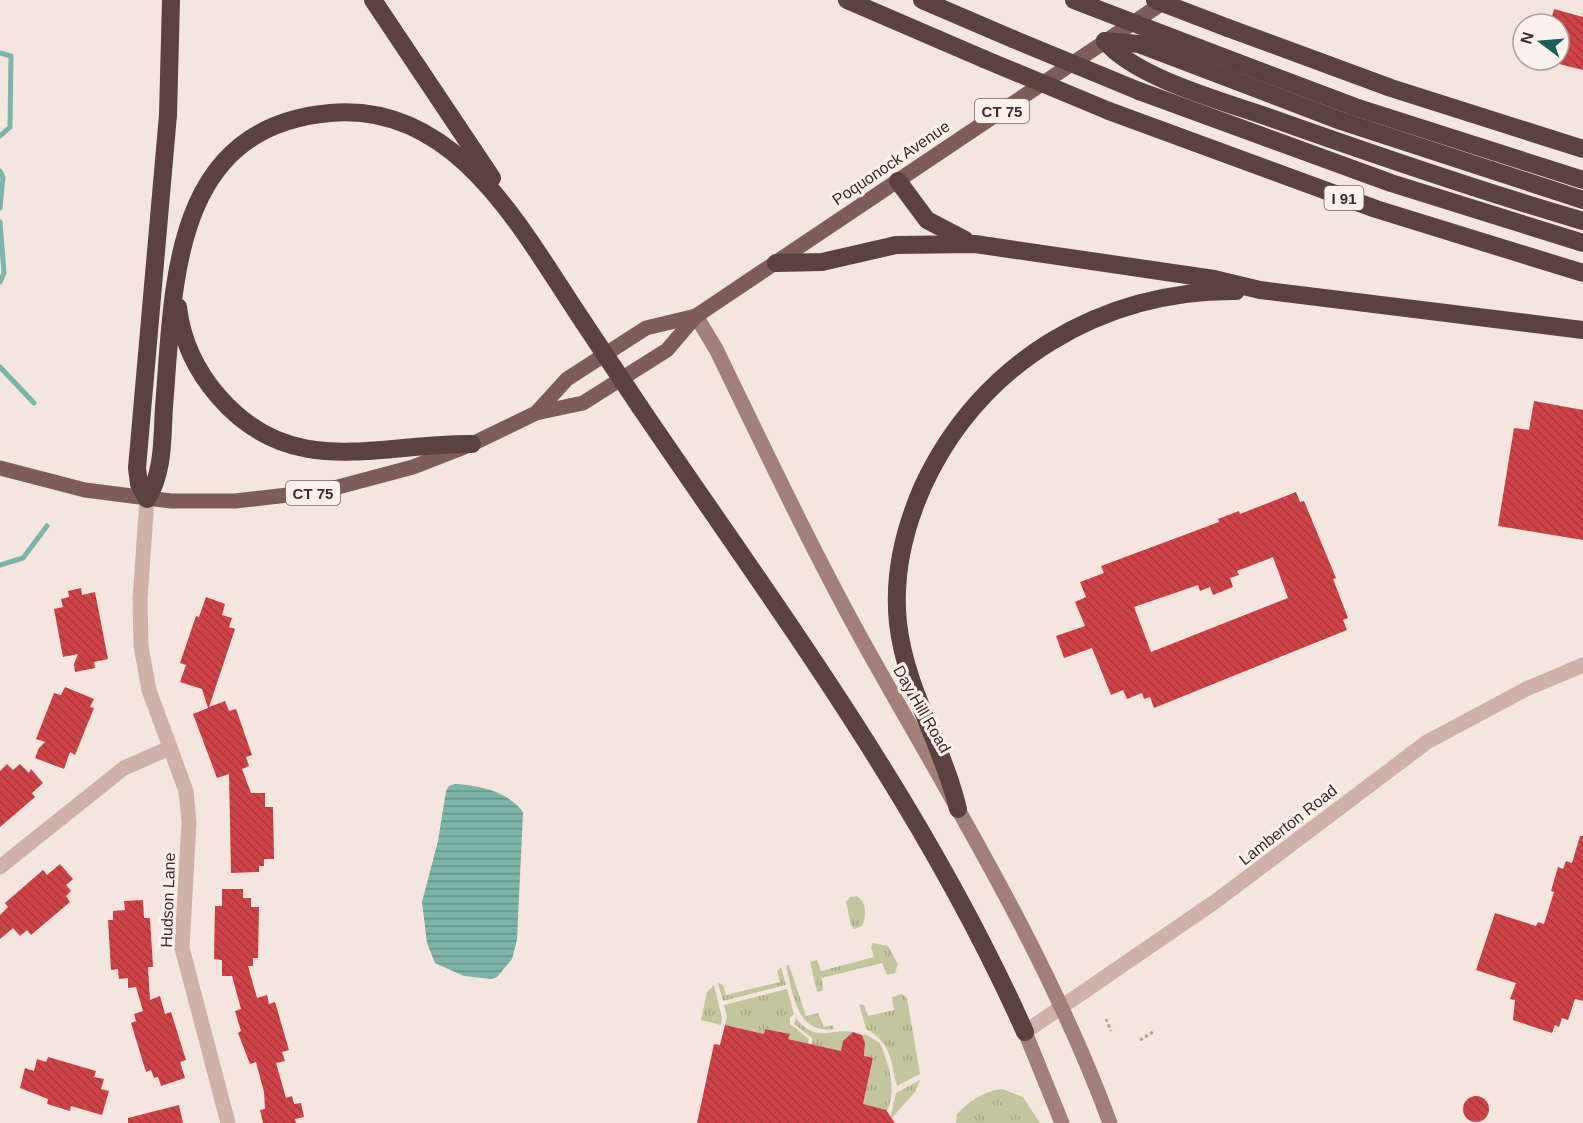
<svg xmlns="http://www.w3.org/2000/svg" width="1583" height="1123" font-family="Arial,sans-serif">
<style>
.grass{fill:url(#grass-tufts)}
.water{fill:url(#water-rules)}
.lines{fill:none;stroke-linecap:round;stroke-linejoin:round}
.stream{stroke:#7cb5a8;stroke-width:5}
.building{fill:url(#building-back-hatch);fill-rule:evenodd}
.path{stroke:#bb9a93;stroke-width:3;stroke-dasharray:3 3;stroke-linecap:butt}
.street{stroke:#cfb1aa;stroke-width:15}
.secondary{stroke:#a37e7a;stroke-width:15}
.primary{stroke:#7e5c5a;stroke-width:15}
.highway{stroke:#5d4140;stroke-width:18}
.highway-bridge{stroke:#5d4140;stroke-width:18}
.labels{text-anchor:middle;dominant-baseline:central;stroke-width:6;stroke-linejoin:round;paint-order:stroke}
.shield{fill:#fcf1ed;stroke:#756664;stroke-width:1.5}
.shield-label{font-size:15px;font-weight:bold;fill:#3b2b2a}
.street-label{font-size:16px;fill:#3b2b2a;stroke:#fcf1ed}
</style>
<defs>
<pattern id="grass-tufts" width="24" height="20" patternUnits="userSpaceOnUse" patternTransform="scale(1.5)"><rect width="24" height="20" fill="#c3c69d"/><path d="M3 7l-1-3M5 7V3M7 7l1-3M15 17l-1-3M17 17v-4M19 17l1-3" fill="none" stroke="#a8aa87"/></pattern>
<pattern id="water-rules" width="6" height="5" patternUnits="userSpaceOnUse" patternTransform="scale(1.5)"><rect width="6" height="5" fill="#7cb5a8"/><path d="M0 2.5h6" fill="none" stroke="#679389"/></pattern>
<pattern id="building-back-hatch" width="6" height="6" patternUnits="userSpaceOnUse" patternTransform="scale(1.5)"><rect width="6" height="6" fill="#cf4347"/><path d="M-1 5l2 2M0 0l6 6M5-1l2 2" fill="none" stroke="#a9383b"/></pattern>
</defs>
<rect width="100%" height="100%" fill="#f5e5df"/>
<g class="grass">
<path d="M857,896C867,903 867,916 862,926L854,929L851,925L846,902L850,897Z"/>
<polygon points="873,943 888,946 898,964 895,973 887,975 882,963 822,978 823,991 817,992 810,962 817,960 821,971 874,957 871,947"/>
<path d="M789,965L806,1016L818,1013L824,1027L833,1025L834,1029C796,1035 793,993 786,966Z"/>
<polygon points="781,967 786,985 723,1001 718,983 723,985 726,995 780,982 777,971"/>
<polygon points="714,985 722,1018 721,1025 701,1020 707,992"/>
<polygon points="787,989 794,1014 790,1018 790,1024 809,1039 808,1044 788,1039 789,1034 765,1029 764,1034 725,1025 727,1017 724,1005"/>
<path d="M902,994L907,998L920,1074L897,1086C890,1060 892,1043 866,1029L859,1004L864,1005L868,1016L894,1010L892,997Z"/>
<path d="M796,1018C817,1044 829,1028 853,1032L841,1051L812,1045V1038L794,1024Z"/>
<path d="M865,1034L880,1043C889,1064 898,1092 886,1113L862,1106L873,1059L864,1056L865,1043L862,1036Z"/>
<polygon points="920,1080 915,1092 890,1120 896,1093"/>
<path d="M1002,1089L1023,1097L1040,1123H956L957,1114C969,1101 984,1091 1002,1089Z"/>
</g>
<path class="water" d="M455,784C479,785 509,792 523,812L517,940L512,959L497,977L491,979L464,976L435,963L427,943L422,902L438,841L446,791L449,786Z"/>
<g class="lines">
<g class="stream">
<polyline points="0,53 11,56 10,127 0,136"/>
<polyline points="0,171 3,177 0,208"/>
<polyline points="0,222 4,273 0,282"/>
<polyline points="0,367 34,403"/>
<polyline points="0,565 23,558 47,526"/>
</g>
</g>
<g class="building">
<polygon points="1554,9 1583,17 1583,70 1559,64 1559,24 1550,24"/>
<polygon points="1534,401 1583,410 1583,540 1498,526 1514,428 1529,430"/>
<path d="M1296,492L1300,502L1304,501L1336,578L1333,579L1348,618L1343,620L1347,630L1154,708L1150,697L1144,699L1142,693L1127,699L1123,690L1111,695L1092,648L1064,658L1056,636L1085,626L1075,602L1086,597L1080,582L1104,573L1101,566L1219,522L1218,519L1239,511L1240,514ZM1273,557L1288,598L1151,652L1134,607L1198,585L1200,591L1210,587L1213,595L1233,587L1230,578L1239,575L1237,571Z"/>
<polygon points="81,588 82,595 95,592 108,659 94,662 95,668 75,672 74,664 78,654 63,657 54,609 63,607 61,599 69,597 68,591"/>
<polygon points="206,597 225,604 222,615 232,618 229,627 235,629 209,707 225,701 229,711 236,709 252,755 246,757 249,766 242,769 251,793 265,793 265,807 273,807 274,859 264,859 264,866 259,866 259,872 231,873 229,774 217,778 193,714 208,708 202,689 180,682 186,665 180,663 196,616 199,617"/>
<polygon points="65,687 94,699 90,707 94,708 75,755 70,752 64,769 35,758 39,748 45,742 36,739 54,693 61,695"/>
<polygon points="7,764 13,770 20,764 29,773 31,769 43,783 32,793 35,797 0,827 0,771"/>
<polygon points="1580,836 1583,836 1583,1001 1575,999 1568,1020 1562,1018 1559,1027 1555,1025 1552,1033 1513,1020 1515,1000 1510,999 1516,983 1476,970 1495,913 1536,926 1538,922 1544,924 1554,892 1551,891 1558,867 1563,869 1566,861 1572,863"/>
<polygon points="60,864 73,879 66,885 71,891 66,896 70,902 31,935 27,930 20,936 13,928 0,939 0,915 8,907 5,903 43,870 47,875"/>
<polygon points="222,889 243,889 243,898 251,898 251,907 259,907 258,958 253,958 253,966 248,966 257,998 267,995 269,1004 275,1002 289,1050 282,1052 285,1061 276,1063 286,1098 292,1096 294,1104 301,1103 304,1117 295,1119 296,1123 263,1123 260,1110 265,1109 264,1092 256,1062 250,1064 238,1033 241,1031 235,1011 241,1009 232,976 222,976 222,960 214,959 215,906 222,906"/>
<polygon points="143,900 144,918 150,918 153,967 148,967 150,1000 160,996 165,1014 171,1012 186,1060 180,1062 185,1078 161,1086 158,1077 154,1078 151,1070 146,1072 131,1023 136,1021 134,1014 143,1011 136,987 128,988 128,978 119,979 118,969 111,970 108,920 113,920 113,911 125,910 124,901"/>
<polygon points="725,1025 764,1034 765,1029 790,1034 788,1039 841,1051 843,1041 853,1032 862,1035 865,1043 864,1056 873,1058 863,1104 886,1110 895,1123 697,1123 714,1044 720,1045"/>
<polygon points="48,1057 96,1071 94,1077 104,1079 101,1089 109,1091 102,1115 71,1106 70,1111 47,1104 48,1099 20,1088 25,1068 34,1071 37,1059 46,1062"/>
<circle cx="1476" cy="1109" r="13"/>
<polygon points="179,1105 183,1123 128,1123 128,1118"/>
</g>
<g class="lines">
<g class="path">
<polyline points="1106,1019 1111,1031"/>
<polyline points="1140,1040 1153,1032"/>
</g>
<g class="street">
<polyline points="147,499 140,599 141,646 149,690 186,791 189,822 182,948 228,1123"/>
<polyline points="0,867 124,768 170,748"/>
<polyline points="1025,1032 1216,901 1427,742 1526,689 1583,665"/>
</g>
<g class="secondary">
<path d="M696,316L716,349C766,452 815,556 871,656C957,809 1049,958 1110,1123"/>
<polyline points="1025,1032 1062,1123"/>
</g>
<g class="primary">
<polyline points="536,413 567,379 646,328 696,316"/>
<polyline points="0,468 85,490 171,501 235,501 323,491 413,467 472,444 536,413 583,403 667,350 696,316 1167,0"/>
</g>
<g class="highway">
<path d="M171,0L168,115L137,468L139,484L147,499C164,472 162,438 164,407C174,286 170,127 330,113C458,101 523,233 584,323"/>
<polyline points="373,0 492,178"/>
<polyline points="847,0 984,59"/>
<polyline points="922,0 1013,39"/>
<polyline points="1228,28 1391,88 1583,149"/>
<path d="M1105,41C1136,78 1222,101 1268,117C1372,154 1477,190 1583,221"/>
<polyline points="1105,41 1139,44 1341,121 1583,200"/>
<polyline points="1199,48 1355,107 1583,180"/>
<polyline points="1139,91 1391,183 1583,243"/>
<polyline points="1109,111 1376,209 1583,273"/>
<polyline points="898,181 927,220 965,240"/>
<polyline points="776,263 822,262 896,245 975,244 1214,279 1260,290 1583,330"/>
<path d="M178,307C182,341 197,372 219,397C292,481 378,443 472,444"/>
<path d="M640,407C778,610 925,807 1025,1032"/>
<path d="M958,809C943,746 905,688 898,623C893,576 904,529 923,486C980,363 1101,290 1236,291"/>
</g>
<g class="highway-bridge">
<polyline points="1074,0 1199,48"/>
<polyline points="1155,0 1228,28"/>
<polyline points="1013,39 1139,91"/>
<polyline points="984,59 1109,111"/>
<polyline points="584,323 640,407"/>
</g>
</g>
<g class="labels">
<g class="shield">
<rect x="975" y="99" width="54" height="24" rx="4.5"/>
<rect x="1324.5" y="186" width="39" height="24" rx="4.5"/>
<rect x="286" y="481" width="54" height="24" rx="4.5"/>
</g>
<g class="shield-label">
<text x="1002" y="111">CT 75</text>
<text x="1344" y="198">I 91</text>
<text x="313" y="493">CT 75</text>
</g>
<g class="street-label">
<text transform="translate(891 163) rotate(-34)">Poquonock Avenue</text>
<text transform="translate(922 709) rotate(60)">Day Hill Road</text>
<text transform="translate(1288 825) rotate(-38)">Lamberton Road</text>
<text transform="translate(168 900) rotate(-88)">Hudson Lane</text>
</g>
</g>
<g transform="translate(1541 42) rotate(286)"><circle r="28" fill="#fcf1ed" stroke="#afa29f" stroke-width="1.5"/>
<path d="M0-4.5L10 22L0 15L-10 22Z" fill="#1b6153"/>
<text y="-9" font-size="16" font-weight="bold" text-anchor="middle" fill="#3b2b2a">N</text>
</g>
</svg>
